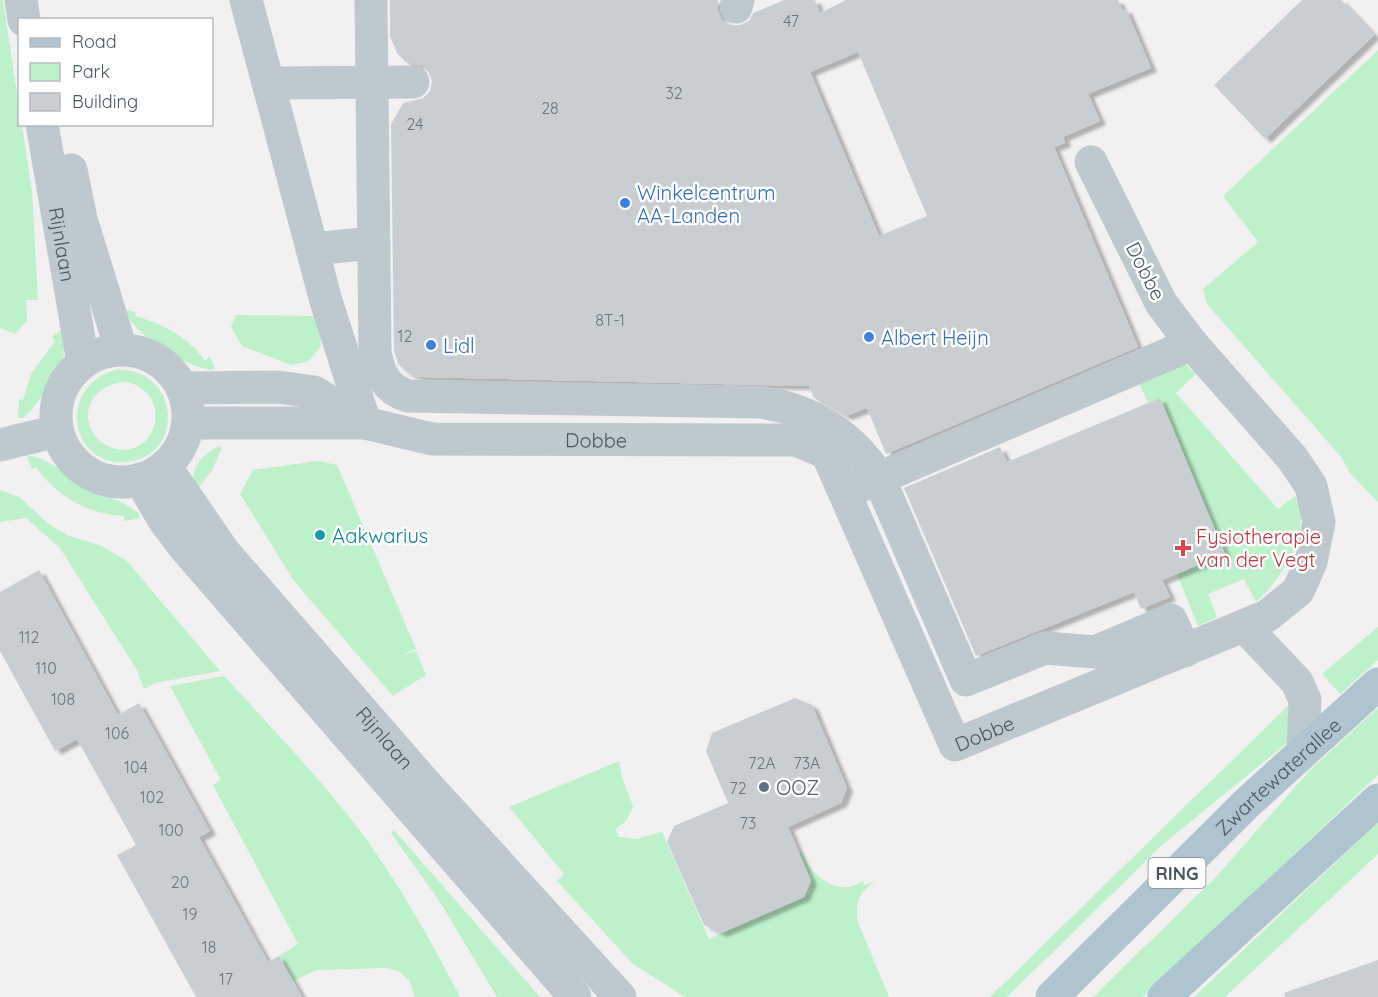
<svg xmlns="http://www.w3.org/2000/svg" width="1378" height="997" font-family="Quicksand,sans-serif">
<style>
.green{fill:#bdf1ca;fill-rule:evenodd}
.building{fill:#c9ced2;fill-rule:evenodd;filter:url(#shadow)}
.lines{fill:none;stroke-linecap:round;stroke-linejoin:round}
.minor{stroke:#bdc9cf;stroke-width:33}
.major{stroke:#aec4d0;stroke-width:33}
.shop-dot{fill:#3f7fe0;stroke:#fff;stroke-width:2}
.culture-dot{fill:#0f9aa8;stroke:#fff;stroke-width:2}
.health-dot{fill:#e0444e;stroke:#fff;stroke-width:2}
.service-dot{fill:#5c6f8a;stroke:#fff;stroke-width:2}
.labels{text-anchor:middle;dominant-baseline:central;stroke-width:5;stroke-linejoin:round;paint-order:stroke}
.number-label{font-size:16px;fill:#68747b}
.shield{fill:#fff;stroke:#7e898e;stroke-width:1.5}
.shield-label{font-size:18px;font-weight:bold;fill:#47565e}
.shop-label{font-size:20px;fill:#366cbe;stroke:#fff;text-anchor:start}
.street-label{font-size:20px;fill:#47565e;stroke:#fff}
.culture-label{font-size:20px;fill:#0d838f;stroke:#fff;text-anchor:start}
.health-label{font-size:20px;fill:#be3a42;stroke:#fff;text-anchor:start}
.service-label{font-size:20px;fill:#4e5e75;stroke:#fff;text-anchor:start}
</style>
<defs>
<filter id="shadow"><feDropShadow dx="6" dy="4" stdDeviation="1.5" flood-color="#0004"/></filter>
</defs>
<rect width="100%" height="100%" fill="#f2f0f0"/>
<g class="green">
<polygon points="0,0 3,0 19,107 20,124 22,125 32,192 38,300 26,300 27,321 15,334 0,328"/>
<polygon points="1378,50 1378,502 1350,473 1342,458 1207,304 1203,289 1258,242 1223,196"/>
<path d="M126,310L136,312L135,316C165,325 186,336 205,360L210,357L215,369C197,375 126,330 126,310Z"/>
<polygon points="236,315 318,316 321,346 309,361 291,365 242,346 231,327"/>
<path d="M61,330C63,334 65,339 65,344C66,365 38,405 23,418H18L19,399L23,400L31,374L55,341L52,337Z"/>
<path d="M1185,364L1196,374L1176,393L1278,509L1295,496C1315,528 1280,581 1256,602L1244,579L1208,594L1217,617L1198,626L1177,574L1225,554L1160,398L1148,403L1138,381Z"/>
<path d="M115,370C179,366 187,455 128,462C70,468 56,387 115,370ZM127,382C175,394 157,461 113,448C102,445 94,437 90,427C81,400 104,382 127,382Z"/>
<path d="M219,446L222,448L212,470L198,488L193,482C192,464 205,454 219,446Z"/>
<path d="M31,456C54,461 65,476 84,487C104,497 122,499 139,514L140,518L124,521V516C88,514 57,497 36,467L32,469L27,457Z"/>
<polygon points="318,461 337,465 416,649 400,656 416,651 426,675 393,696 294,581 240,494 253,470"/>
<polygon points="0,490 19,497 50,525 69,536 99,545 126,560 220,671 155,683 144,689 137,670 60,548 26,518 0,522"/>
<polygon points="1378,627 1378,660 1340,694 1322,674"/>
<path d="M224,676C271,727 319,777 361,832C399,884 431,940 460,997H415L409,980L398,971L386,968L317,970L293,981L279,956L298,944L213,785L221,780L170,686Z"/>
<polygon points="1295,699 1288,742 1162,845 1007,997 990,997"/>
<polygon points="1378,708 1378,775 1143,997 1093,997 1216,877 1310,770"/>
<path d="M619,761L622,777L633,807L626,821L615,829L619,837L636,839L662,832L709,939L804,897L811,881L799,852L802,851C806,869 829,890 849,887C853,887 859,883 863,881L864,885L875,881C859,892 855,903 858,922L889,997H685L633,964L557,881L564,874L509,807Z"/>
<polygon points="1378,822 1378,854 1225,997 1194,997"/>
<polygon points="394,830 540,997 497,997 440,902 391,833"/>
</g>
<g class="building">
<path d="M390,0H718V11L722,20L730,25H740L749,21L753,13L784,0H815L820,13L846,0H1118L1122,10L1126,9L1151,68L1088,94L1100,121L1063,137L1065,143L1054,147L1138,347L886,454L867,408L846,416L814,398L809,386L418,377L408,373L398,364L394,350L391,124L403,103L423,98L430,91L432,81L429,73L423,66L407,63L397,53L390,36ZM858,52L927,216L879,236L810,72Z"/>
<polygon points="1302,0 1341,0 1374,35 1265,139 1214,85"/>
<polygon points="1160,398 1225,554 1162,580 1170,597 1141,609 1134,592 976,656 904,488 1000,447 1007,462"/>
<polygon points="39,570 118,715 139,703 210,831 199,837 268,962 279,956 302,997 196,997 117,855 136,845 77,739 55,751 0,651 0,592"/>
<polygon points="795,698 812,705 847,788 841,803 788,827 811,881 804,897 721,933 704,925 667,842 674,826 728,803 706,751 712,733"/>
<polygon points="1378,960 1378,997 1285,997 1284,993"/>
</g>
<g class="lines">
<g class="minor">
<polyline points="21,0 24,20"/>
<polyline points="246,0 326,301 365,423"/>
<path d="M371,0L375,352C379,374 386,389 408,396L761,402C812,410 851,434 879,478L966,680L1045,648L1095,652L1171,620L1185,651"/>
<polyline points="736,7 738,0"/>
<polyline points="268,83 413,82"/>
<path id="s1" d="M42,124L83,362"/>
<polyline points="71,170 81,219 121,349"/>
<polyline points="312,249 374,243"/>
<circle cx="122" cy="416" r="66"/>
<polyline points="182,388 278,387 314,392 363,422"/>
<path id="s2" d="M188,423H365L432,439L796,440L827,453L955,745L1267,616L1298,591L1311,562L1319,522L1311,486L1293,459L1192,344L1161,303L1091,162"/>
<polyline points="0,445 57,431"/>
<path id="s3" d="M165,466L224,552L424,782L620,997"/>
<polyline points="140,479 164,520 186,549 575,997"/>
<polyline points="858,487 1192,344"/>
<polyline points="1245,627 1297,682 1305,700 1303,752"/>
</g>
<g class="major">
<path id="s4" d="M1052,997L1246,804L1378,684"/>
<polyline points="1164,997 1378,800"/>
</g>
</g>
<g class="shop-dot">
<circle cx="625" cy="203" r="6"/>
<circle cx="869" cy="337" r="6"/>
<circle cx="431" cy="345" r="6"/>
</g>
<circle class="culture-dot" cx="320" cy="535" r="6"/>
<path class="health-dot" d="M1180 539h6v6h6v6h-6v6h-6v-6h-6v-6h6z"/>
<circle class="service-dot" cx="764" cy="787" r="6"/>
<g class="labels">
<g class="number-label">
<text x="791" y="21">47</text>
<text x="674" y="93">32</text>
<text x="550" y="108">28</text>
<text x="415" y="124">24</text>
<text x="610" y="320">8T-1</text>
<text x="405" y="336">12</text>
<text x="29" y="637">112</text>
<text x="46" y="668">110</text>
<text x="63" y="699">108</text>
<text x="117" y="733">106</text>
<text x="762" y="763">72A</text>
<text x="807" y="763">73A</text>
<text x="136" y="767">104</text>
<text x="738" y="788">72</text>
<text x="152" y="797">102</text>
<text x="748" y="823">73</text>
<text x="171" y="830">100</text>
<text x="180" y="882">20</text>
<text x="190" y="914">19</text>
<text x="209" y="947">18</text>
<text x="226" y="979">17</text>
</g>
<rect class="shield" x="1148.5" y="858" width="57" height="30" rx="4.5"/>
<g class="shield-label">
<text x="1177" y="873">RING</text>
</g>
<g class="shop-label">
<text x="637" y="192">Winkelcentrum<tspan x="637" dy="23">AA-Landen</tspan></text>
<text x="881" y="337">Albert Heijn</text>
<text x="443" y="345">Lidl</text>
</g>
<g class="street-label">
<text stroke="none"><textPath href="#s1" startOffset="122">Rijnlaan</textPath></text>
<text transform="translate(1146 271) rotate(63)">Dobbe</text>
<text stroke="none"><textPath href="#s2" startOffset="410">Dobbe</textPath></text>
<text stroke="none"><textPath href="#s2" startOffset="994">Dobbe</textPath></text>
<text stroke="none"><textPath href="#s3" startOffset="350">Rijnlaan</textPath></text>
<text stroke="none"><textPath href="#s4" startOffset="316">Zwartewaterallee</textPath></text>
</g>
<g class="culture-label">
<text x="332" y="535">Aakwarius</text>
</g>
<g class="health-label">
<text x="1196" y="536">Fysiotherapie<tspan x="1196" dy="23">van der Vegt</tspan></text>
</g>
<g class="service-label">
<text x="776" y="787">OOZ</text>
</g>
</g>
<rect x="18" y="18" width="195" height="108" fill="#ffffff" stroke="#b5bbbf" stroke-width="1.5"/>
<rect x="30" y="38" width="30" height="9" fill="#aec4d0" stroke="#b5bbbf" stroke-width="1.5"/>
<text x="72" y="48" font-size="18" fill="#47565e">Road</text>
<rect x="30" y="63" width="30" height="18" fill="#bdf1ca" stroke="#b5bbbf" stroke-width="1.5"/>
<text x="72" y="78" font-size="18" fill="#47565e">Park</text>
<rect x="30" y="93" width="30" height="18" fill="#c9ced2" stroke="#b5bbbf" stroke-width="1.5"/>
<text x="72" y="108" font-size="18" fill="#47565e">Building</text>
</svg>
